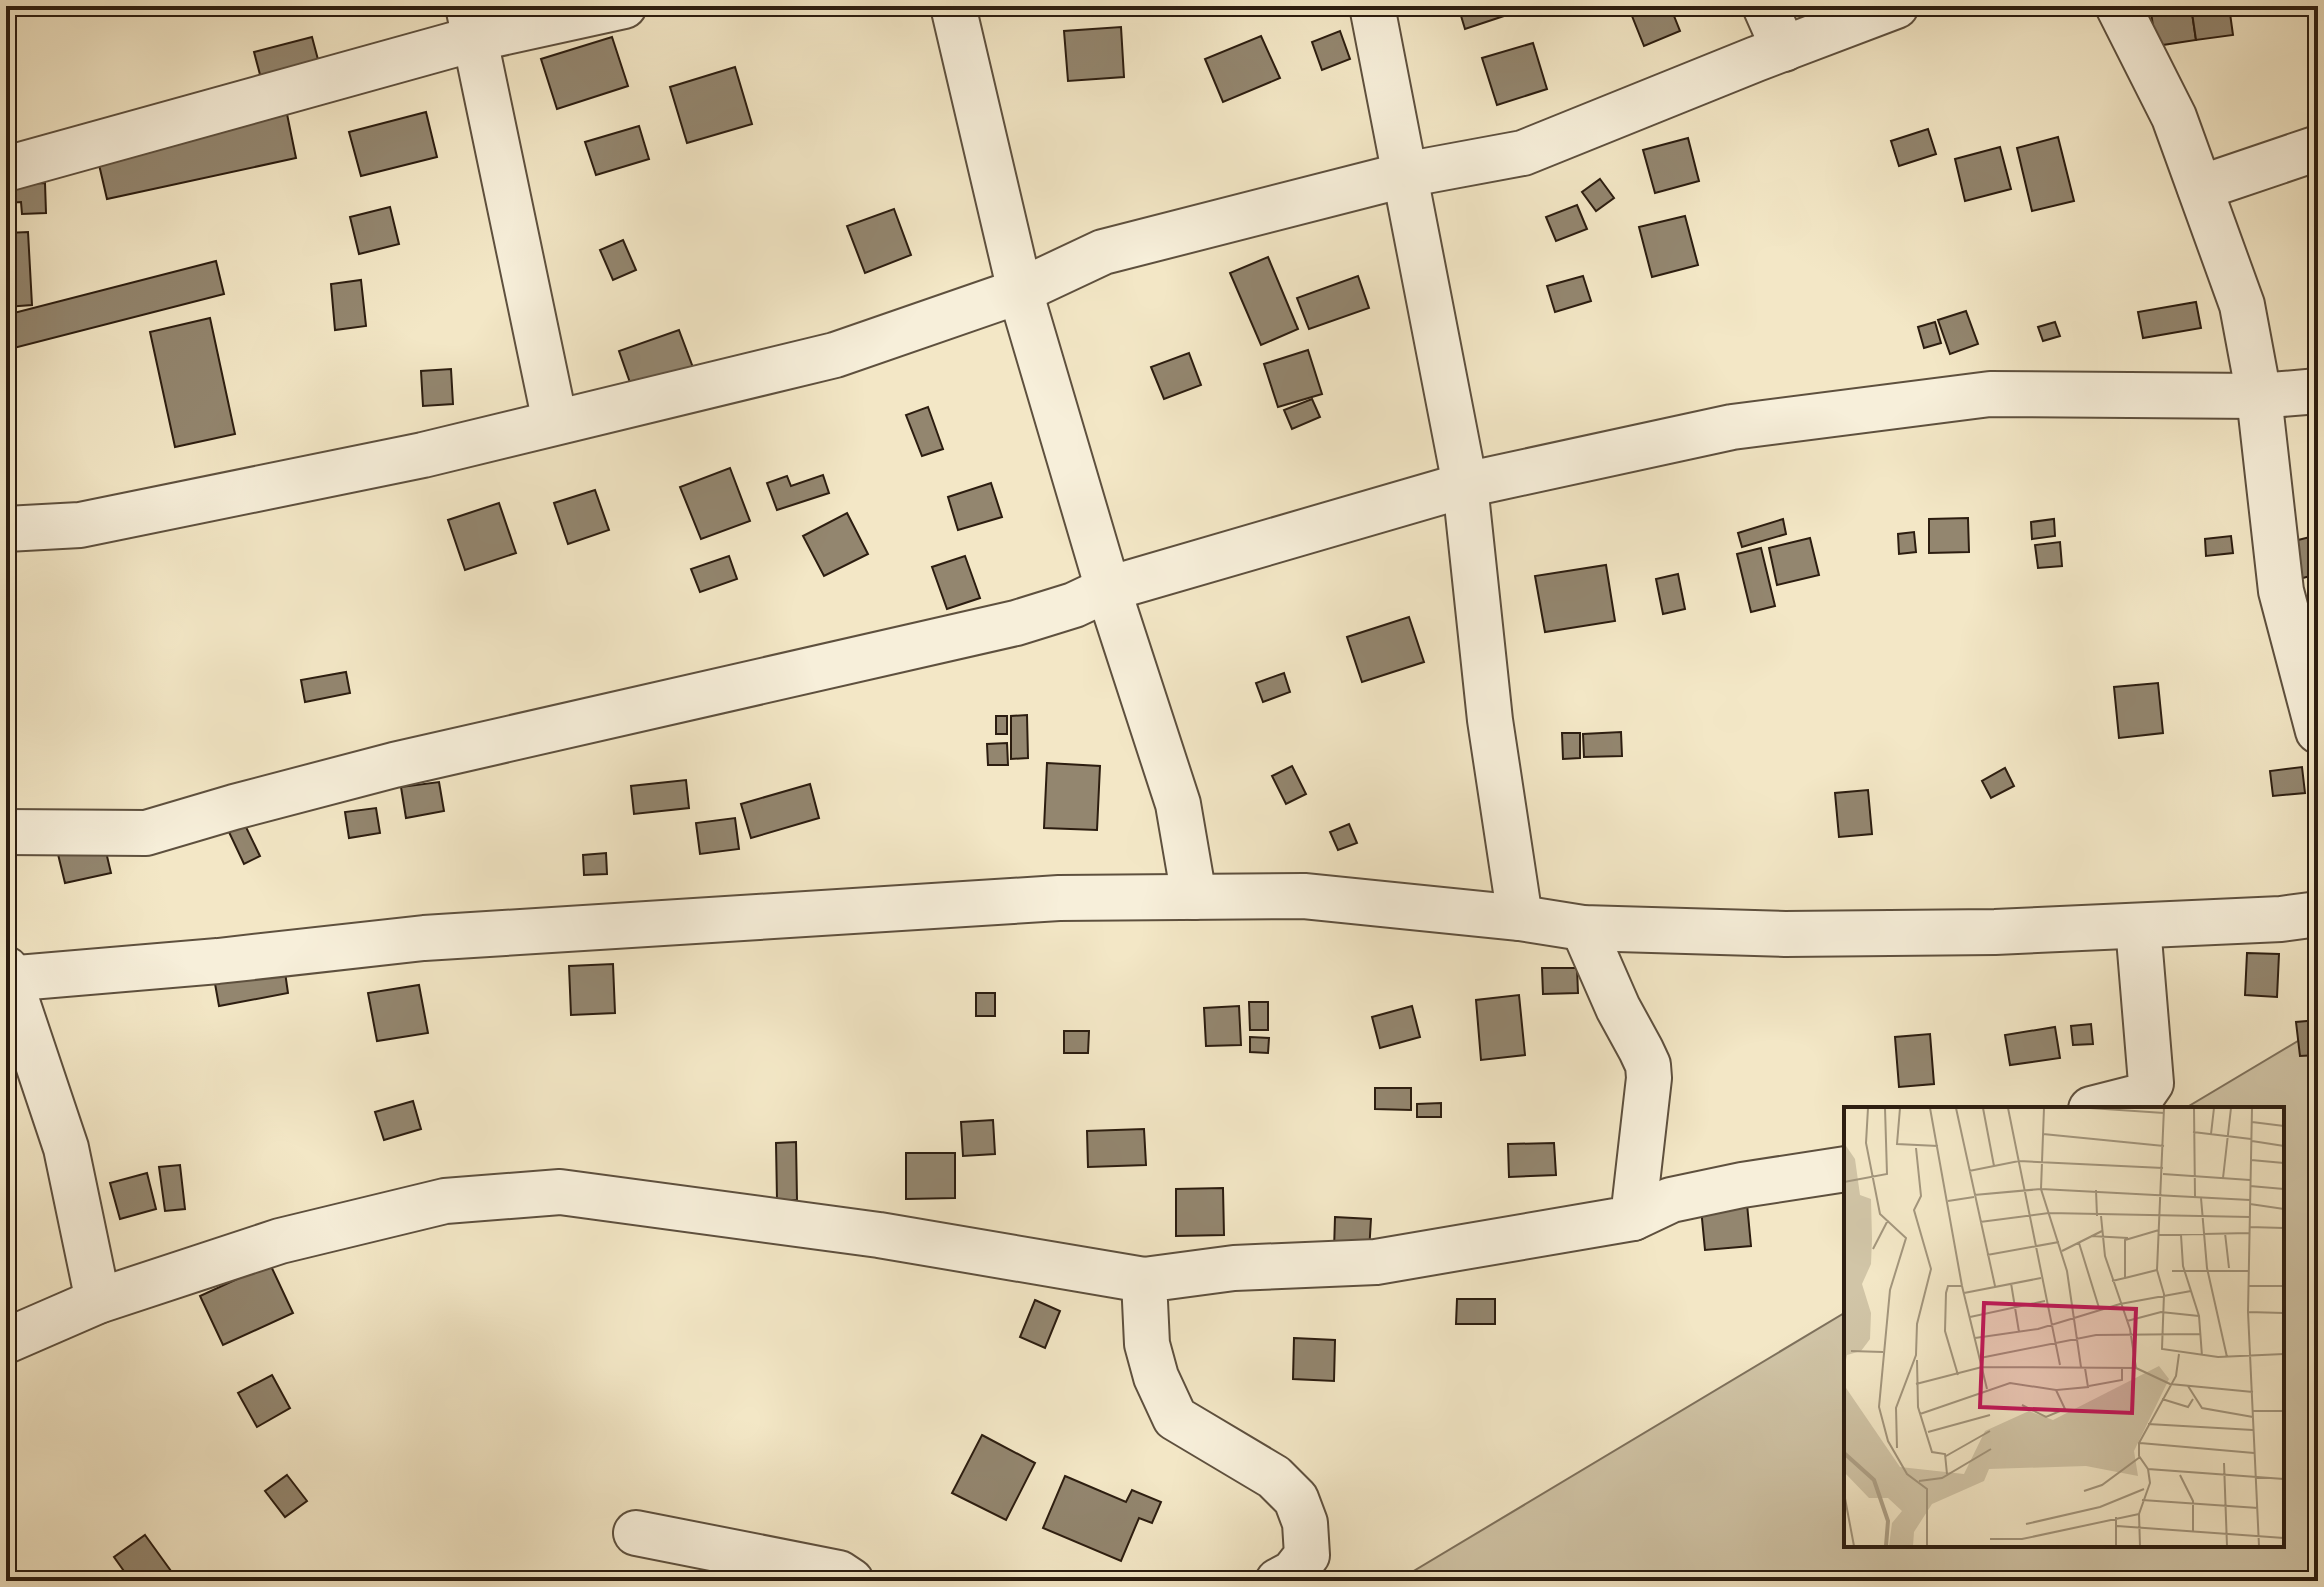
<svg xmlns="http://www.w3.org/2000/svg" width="2324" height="1587" font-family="'Libre Caslon Text',serif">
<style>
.green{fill:#d1c5a7;stroke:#7e715c;stroke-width:2}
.building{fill:#93866f;stroke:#2c1d10;stroke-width:2}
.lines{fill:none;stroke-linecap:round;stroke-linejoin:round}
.street-casing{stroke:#5e503e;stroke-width:48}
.street{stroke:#f7efda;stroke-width:44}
.inset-river{fill:none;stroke:#afa288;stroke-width:4}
.inset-road{fill:none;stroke:#a3967d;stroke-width:2}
.view{fill:#c2185b;fill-opacity:0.15;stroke:#c2185b;stroke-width:4}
.inset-edge{fill:none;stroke:#2c1d10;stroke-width:4}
</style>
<rect width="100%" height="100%" fill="#f3e7c6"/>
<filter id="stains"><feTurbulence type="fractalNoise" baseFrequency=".0025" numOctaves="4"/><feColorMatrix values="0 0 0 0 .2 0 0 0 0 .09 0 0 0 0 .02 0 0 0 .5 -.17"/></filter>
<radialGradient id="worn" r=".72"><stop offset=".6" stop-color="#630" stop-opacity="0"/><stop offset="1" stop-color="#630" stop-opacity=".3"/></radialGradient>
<polygon class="green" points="2318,1029 2318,1581 1397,1581 1846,1312 1846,1545 2282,1545 2282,1109 2184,1109"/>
<g class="building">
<polygon points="1458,6 1518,6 1519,11 1465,29"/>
<polygon points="1628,6 1670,6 1680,31 1644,46"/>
<polygon points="2150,6 2191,6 2196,40 2156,46"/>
<polygon points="2191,6 2229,6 2233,35 2196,40"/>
<polygon points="1121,27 1124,77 1068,81 1064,31"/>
<polygon points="1340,31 1350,59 1322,70 1312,42"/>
<polygon points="1261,36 1280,78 1223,102 1205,59"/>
<polygon points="312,37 320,67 262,82 254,52"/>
<polygon points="612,37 628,86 557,109 541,59"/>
<polygon points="1533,43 1547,89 1497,105 1482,58"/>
<polygon points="735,67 752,124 687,143 670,87"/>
<polygon points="426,112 437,157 361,176 349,132"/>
<polygon points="287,114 296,158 107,199 97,156"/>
<polygon points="639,126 649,159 596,175 585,142"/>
<polygon points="1928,129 1936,154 1899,166 1891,141"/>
<polygon points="2058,137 2074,201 2032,211 2017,148"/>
<polygon points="1688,138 1699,181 1655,193 1643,150"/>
<polygon points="2000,147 2011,189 1965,201 1955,159"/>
<polygon points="1600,179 1614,198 1596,211 1582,192"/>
<polygon points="45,183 46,213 22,214 21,202 6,203 6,184"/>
<polygon points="1577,205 1587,229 1556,241 1546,217"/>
<polygon points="390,207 399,244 359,254 350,217"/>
<polygon points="894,209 911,255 865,273 847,226"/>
<polygon points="1685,216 1698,265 1652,277 1639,227"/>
<polygon points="28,232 32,305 6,307 6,233"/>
<polygon points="623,240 636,270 613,280 600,250"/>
<polygon points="1268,257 1298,329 1261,345 1230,273"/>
<polygon points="216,261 224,294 6,350 6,315"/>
<polygon points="1358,276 1369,308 1309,329 1297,298"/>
<polygon points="1583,276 1591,301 1555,312 1547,286"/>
<polygon points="361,280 366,326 335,330 331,284"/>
<polygon points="2196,302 2201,328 2143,338 2138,312"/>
<polygon points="1966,311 1978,344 1950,354 1938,320"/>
<polygon points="210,318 235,434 175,447 150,332"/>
<polygon points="1935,322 1941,343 1924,348 1918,327"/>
<polygon points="2055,322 2060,336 2043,341 2038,327"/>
<polygon points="679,330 695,373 634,394 619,351"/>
<polygon points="1308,350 1322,394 1278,407 1264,364"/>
<polygon points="1189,353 1201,385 1164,399 1151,367"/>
<polygon points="451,369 453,404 423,406 421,371"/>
<polygon points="1312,399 1320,417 1292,429 1284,410"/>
<polygon points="928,407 943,449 922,456 906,415"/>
<polygon points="730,468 750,521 701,539 680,487"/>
<polygon points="823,475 829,493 777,510 767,483 787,476 791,486"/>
<polygon points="991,483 1002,517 958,530 948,497"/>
<polygon points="595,490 609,530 568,544 554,503"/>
<polygon points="499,503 516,553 465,570 448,520"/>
<polygon points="847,513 868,554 824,576 803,536"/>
<polygon points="1968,518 1969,552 1929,553 1929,519"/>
<polygon points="1783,519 1786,534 1742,547 1738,533"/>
<polygon points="2054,519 2055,536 2032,539 2031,522"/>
<polygon points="1914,532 1916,552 1899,554 1898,534"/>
<polygon points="2318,535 2318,574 2299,579 2290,542"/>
<polygon points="2231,536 2233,553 2206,556 2205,539"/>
<polygon points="1810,538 1819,575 1777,585 1769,548"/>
<polygon points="2060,542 2062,566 2038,568 2035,545"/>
<polygon points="1761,548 1775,606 1751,612 1737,554"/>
<polygon points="729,556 737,579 700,592 691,569"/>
<polygon points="965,556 980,598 947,609 932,567"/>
<polygon points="1606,565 1615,621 1545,632 1535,576"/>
<polygon points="1678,574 1685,609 1663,614 1656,579"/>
<polygon points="1409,617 1424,662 1362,682 1347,637"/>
<polygon points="346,672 350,693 305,702 301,680"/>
<polygon points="1284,673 1290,692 1263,702 1256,683"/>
<polygon points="2158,683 2163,733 2119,738 2114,687"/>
<polygon points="1027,715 1028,758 1011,759 1011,716"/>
<rect x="996" y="716" width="11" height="18"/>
<polygon points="1621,732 1622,756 1584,757 1583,734"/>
<polygon points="1562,733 1580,733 1580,758 1563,759"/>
<polygon points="1007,743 1008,765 988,765 987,744"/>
<polygon points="1047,763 1100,766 1097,830 1044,828"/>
<polygon points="1292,766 1306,794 1286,804 1272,776"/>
<polygon points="2302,767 2305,793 2273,796 2270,771"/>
<polygon points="2005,768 2014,786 1991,798 1982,781"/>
<polygon points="686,780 689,808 634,814 631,786"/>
<polygon points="439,782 444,811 406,818 401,787"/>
<polygon points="810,784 819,818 751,838 741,804"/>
<polygon points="1868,790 1872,834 1839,837 1835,793"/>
<polygon points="376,808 380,833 349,838 345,812"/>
<polygon points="735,818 739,849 700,854 696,823"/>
<polygon points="244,823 260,856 244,864 228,830"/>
<polygon points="1349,824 1357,843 1338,850 1330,832"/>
<polygon points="102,835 111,873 65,883 56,846"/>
<polygon points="606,853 607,874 584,875 583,855"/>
<polygon points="2247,953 2279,954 2277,997 2245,995"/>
<polygon points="613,964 615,1013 571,1015 569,966"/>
<polygon points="284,965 288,993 219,1006 214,978"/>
<polygon points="1542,968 1577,968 1578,993 1543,994"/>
<polygon points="419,985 428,1033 377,1041 368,993"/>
<rect x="976" y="993" width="19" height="23"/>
<polygon points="1519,995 1525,1055 1481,1060 1476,1000"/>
<polygon points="1249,1002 1268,1002 1268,1030 1250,1030"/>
<polygon points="1239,1006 1241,1045 1206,1046 1204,1008"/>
<polygon points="1412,1006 1420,1037 1380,1048 1372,1017"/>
<polygon points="2318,1020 2318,1055 2300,1056 2296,1022"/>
<polygon points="2091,1024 2093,1044 2073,1045 2071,1026"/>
<polygon points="2055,1027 2060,1058 2010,1065 2005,1035"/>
<polygon points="1064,1031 1089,1031 1088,1053 1064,1053"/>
<polygon points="1930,1034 1934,1084 1899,1087 1895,1037"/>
<polygon points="1250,1037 1269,1038 1268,1053 1250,1052"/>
<polygon points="1375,1088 1411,1088 1411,1110 1375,1109"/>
<polygon points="413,1101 421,1129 384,1140 375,1112"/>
<polygon points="1441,1103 1441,1117 1417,1117 1417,1104"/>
<polygon points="993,1120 995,1154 963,1156 961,1122"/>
<polygon points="1144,1129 1146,1165 1088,1167 1087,1131"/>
<polygon points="796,1142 797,1200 777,1200 776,1143"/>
<polygon points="1554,1143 1556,1175 1509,1177 1508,1144"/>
<polygon points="906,1153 955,1153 955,1198 906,1199"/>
<polygon points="180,1165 185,1209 165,1211 159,1167"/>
<polygon points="147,1173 156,1209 120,1219 110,1183"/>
<polygon points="1223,1188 1224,1235 1176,1236 1176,1189"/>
<polygon points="1747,1204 1751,1246 1705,1250 1701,1208"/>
<polygon points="1335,1217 1371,1219 1369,1252 1334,1250"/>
<polygon points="270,1264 293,1313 223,1345 200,1296"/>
<polygon points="1457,1299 1495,1299 1495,1324 1456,1324"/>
<polygon points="1035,1300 1060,1311 1045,1348 1020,1337"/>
<polygon points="1294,1338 1335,1340 1334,1381 1293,1379"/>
<polygon points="272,1375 290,1408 257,1427 238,1393"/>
<polygon points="982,1435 1035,1463 1006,1520 952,1493"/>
<polygon points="287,1475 307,1501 285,1517 265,1491"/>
<polygon points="1065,1476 1126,1502 1132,1490 1161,1502 1152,1523 1139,1518 1121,1561 1043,1528"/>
<polygon points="145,1535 171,1571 157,1581 131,1581 114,1557"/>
</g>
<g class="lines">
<defs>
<g id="street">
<polyline points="468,6 555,422"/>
<polyline points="953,6 1020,291 1108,589 1178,804 1194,897"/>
<polyline points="1372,6 1465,485 1490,720 1520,918"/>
<polyline points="1765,6 1784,49"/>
<polyline points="2118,6 2174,117 2242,305 2259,396 2281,591 2318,731"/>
<polyline points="6,169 474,39 624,6"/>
<polyline points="2200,188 2318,148"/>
<polyline points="6,529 80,525 423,455 835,355 1020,291 1103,252 1404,175 1523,153 1756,59 1896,6"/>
<polyline points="6,832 146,833 234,807 394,765 1016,623 1074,605 1108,589 1465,485 1732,427 1990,394 2259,396 2318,391"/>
<polyline points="6,969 66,1148 98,1301"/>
<polyline points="6,979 218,961 424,938 1059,898 1304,896 1520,918 1583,928 1785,934 1995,932 2281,919 2318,914"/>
<polyline points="2091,1109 2142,1096 2151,1083 2138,926"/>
<polyline points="1633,1218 1671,1200 1742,1185 1846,1169"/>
<polyline points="6,1341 98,1301 280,1241 445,1201 560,1192 879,1235 1144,1280"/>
<polyline points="636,1533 839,1573 851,1581"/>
<polyline points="1278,1581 1293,1573 1307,1555 1305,1523 1296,1499 1274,1477 1175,1418 1156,1377 1147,1344 1144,1280 1234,1268 1376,1262 1633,1218 1649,1078 1648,1065 1641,1050 1618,1008 1583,928"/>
</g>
</defs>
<use href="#street" class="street-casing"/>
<use href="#street" class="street"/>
</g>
<g transform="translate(1844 1107)">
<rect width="440" height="440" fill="#f3e7c6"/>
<path d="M0,36L11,52L16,88L27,92L28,132L27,157L18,177L27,206L26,232L17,244L3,248L0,262ZM315,259L325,272L290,344L294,369L242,359L145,362L140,374L88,397L70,425L69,439H45L48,416L58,404L44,391H25L0,365V278L56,360L120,367L141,324L185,304L209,313Z" fill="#d1c5a7"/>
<path class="inset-river" d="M0,346L30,373L44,414L42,439"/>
<path class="inset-road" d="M24,1L22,36L36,107L62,131L46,183L35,300L44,334L63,367L83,382V439M56,1L53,37L94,39M86,1L118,179L143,282M112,1L151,179M139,1L150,59M164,1L216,258M200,1L197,82L223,164L237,260M246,1L320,6M320,1L313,163L320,187L318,242L374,250L440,247M350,1L351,90M408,1L404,205L415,439M408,15L440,19M349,25L407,32M199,27L320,39M367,27L370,1M408,34L440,39M407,53L440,56M125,64L175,54L319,61M319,67L406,73M379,71L387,1M0,75L43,67L41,1M406,79L440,82M252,83L253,109M130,88L197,82L406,93M357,91L363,161L383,250M104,94L130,90M406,97L440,102M136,115L205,106L406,110M405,120L440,121M381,126L385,161M314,128L405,126M337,128L339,159L355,209L358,249M247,129L284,131M235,136L256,204M29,142L44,113M218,144L258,124M143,148L215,135M328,164H405M281,171L313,163M268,174L281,171V133L315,123M167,176L175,225M405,179H440M120,186L197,171M404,205L440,206M126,210L201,194M283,214L317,205L355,209M131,231L194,222L276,197L347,184M7,244L39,245M335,247L332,269L295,336V349L304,362L440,372M136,251L252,228L356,227M73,253L74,300L88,345L101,347L103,367M292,261L326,277L409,285M114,268L101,224L102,186L104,179H118M72,277L138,260L292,261L286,222L261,149L257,109M245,279L278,273V262M344,279L358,301L409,310M318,292L344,300L349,292M178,298L202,310L221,302L212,283L244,280L241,261M409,304H440M76,307L166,276L212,283M304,317L409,323M84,325L146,308M296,336L410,346M53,341L52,301L72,248L73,217L87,162L70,103L77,89L72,41M102,349L146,324M380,356L383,439M336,368L349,394V425M75,374L98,371L147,342M240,384L258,378L296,350M0,386L10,439M298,393L414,401M182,417L256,400L300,382M273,419L440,431M146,432H178L295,407M272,439V410M296,439L295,407L306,376L304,362"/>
<path class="view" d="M140,196L292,202L288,306L136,300Z"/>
<rect width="440" height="440" class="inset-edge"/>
</g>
<rect width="2324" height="1587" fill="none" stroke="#f3e7c6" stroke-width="32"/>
<rect x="8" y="8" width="2308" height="1571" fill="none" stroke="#2c1d10" stroke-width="4"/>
<rect x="16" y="16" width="2292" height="1555" fill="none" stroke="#2c1d10" stroke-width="2"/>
<rect width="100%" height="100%" filter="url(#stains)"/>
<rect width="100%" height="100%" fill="url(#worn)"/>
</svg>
